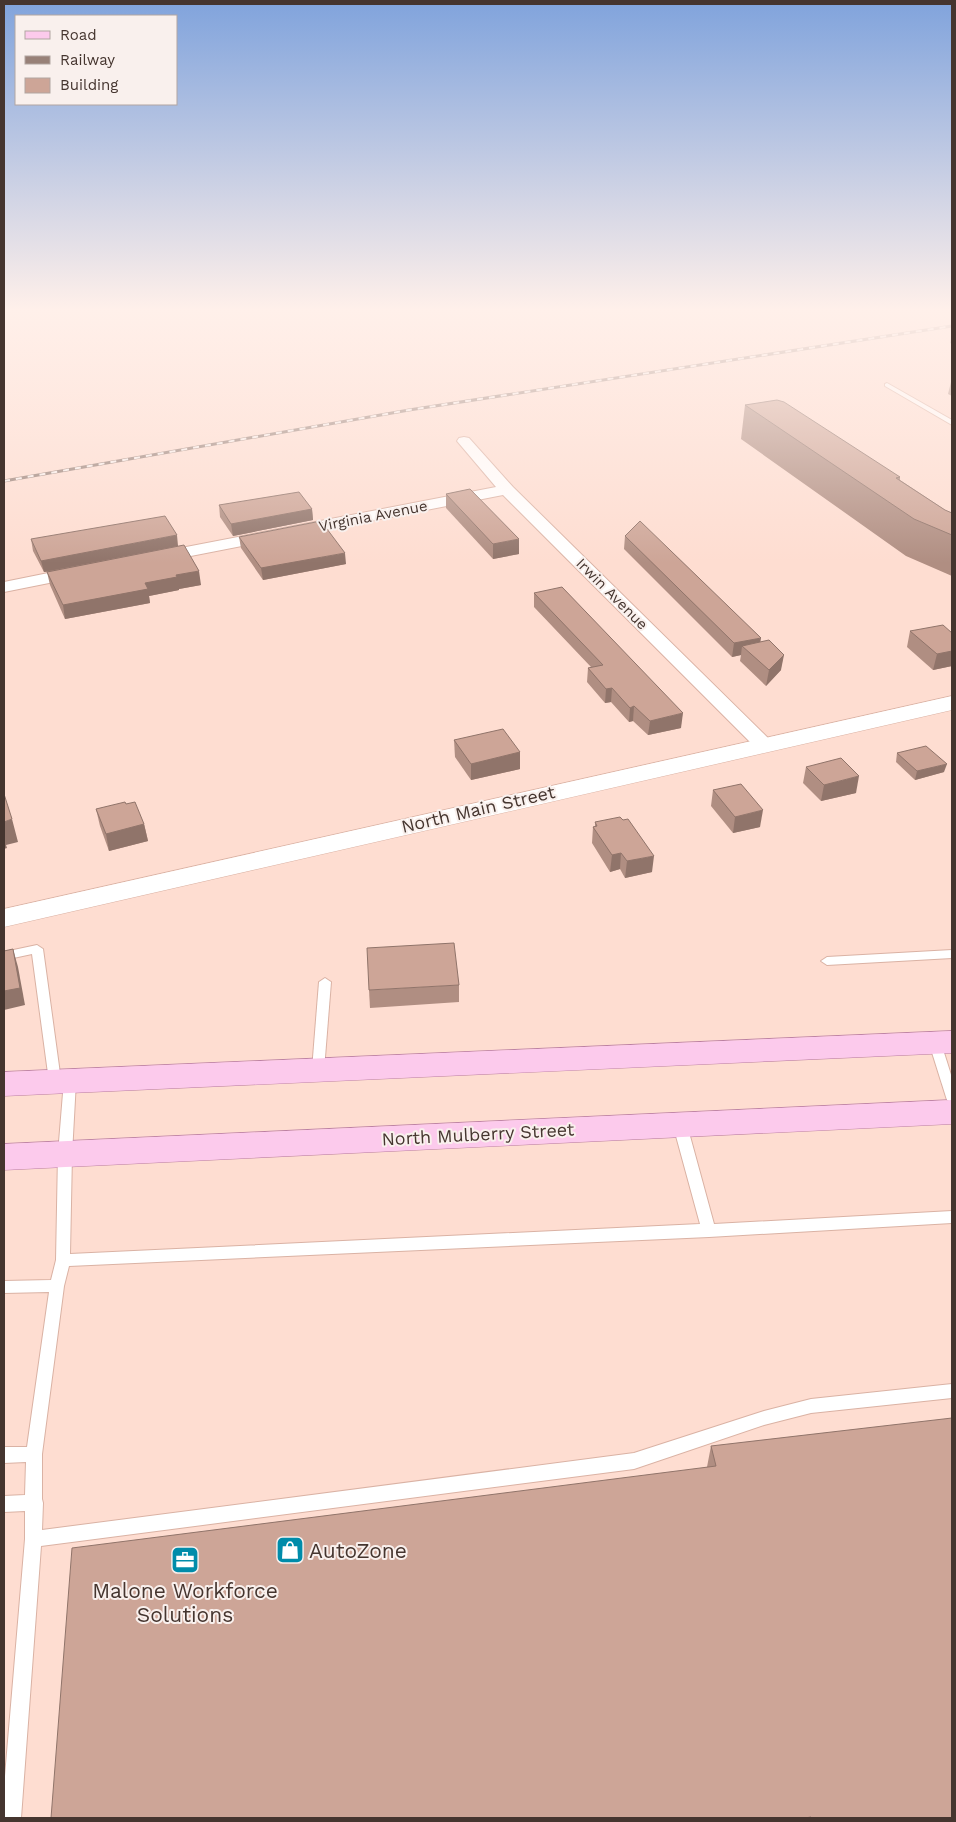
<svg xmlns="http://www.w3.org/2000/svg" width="956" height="1822" font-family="'Work Sans',sans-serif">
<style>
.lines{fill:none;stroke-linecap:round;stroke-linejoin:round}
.service-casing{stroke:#dab2a4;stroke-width:2}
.minor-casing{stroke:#dab2a4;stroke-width:2}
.tertiary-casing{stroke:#dab2a4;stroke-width:1}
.primary-casing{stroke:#bb7fa1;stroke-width:1}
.service{fill:#fff;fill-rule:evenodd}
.minor{fill:#fff;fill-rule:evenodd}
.tertiary{fill:#fff;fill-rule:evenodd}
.primary{fill:#fccaec;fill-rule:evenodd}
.rail-casing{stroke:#988178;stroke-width:3}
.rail{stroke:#f9f0ed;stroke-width:2;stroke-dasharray:6;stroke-linecap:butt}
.wall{fill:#b08e82}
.shaded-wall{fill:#90746a}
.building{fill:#cda597;stroke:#90746a}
.labels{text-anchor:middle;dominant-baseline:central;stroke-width:4;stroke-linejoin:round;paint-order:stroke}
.far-street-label{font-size:15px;fill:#45352f;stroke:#f9f0ed}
.street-label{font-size:18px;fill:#45352f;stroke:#f9f0ed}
.near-poi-label{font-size:21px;fill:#45352f;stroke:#f9f0ed;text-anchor:start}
</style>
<rect width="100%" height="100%" fill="#feddd1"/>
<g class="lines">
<defs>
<g id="service">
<polygon points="887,383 952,420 952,425 885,386 885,384"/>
<polygon points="37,945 43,949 61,1081 60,1084 50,1084 49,1081 32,954 4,960 4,952"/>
<polygon points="952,950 952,958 827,965 821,961 827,957"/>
<polygon points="325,978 331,982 324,1070 322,1073 314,1073 312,1070 319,982"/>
<polygon points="935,1038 939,1040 941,1043 952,1078 952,1102 947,1100 946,1097 929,1043 931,1040"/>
<polygon points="70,1076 75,1078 76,1081 72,1154 70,1254 700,1224 673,1125 675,1121 680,1120 685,1121 687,1125 714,1224 952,1211 952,1223 709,1237 69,1266 64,1286 42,1454 42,1499 43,1503 42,1530 634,1453 764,1411 811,1399 952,1384 952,1398 811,1413 764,1425 634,1469 41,1546 21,1818 4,1818 4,1788 25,1539 25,1511 4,1512 4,1496 25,1495 26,1462 4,1463 4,1447 27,1447 49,1292 4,1293 4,1281 51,1280 56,1260 58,1154 64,1081 65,1078"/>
</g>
<g id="minor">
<polygon points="464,437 469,438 513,487 770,740 773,744 770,748 763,750 756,748 503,495 155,563 149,562 146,558 149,554 155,553 496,487 457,441 459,438"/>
<polygon points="78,567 84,568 87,572 84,576 4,592 4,582"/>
</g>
<polygon id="tertiary" points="952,696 952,710 4,927 4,909"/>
<g id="primary">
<polygon points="952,1031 952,1053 4,1096 4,1072"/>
<polygon points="952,1100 952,1124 4,1170 4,1144"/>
</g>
</defs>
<use href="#service" class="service-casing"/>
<use href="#minor" class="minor-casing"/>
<use href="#tertiary" class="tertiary-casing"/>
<use href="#primary" class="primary-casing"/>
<use href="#service" class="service"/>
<use href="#minor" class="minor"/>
<use href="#tertiary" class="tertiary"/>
<use href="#primary" class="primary"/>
<defs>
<polyline id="rail" points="4,481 409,410 952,326"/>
</defs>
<use href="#rail" class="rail-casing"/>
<use href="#rail" class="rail"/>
</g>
<g class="wall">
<polygon points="952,334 952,344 950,343"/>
<polygon points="951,382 952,382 952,396 948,394"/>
<polygon points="745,405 900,477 900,480 945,510 952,513 952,576 906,556 741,439"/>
<polygon points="446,494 519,554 493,559 446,508"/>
<polygon points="219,505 312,509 313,520 233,536 220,517"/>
<polygon points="625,536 760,642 781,670 766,686 740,661 741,655 732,657 624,549"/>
<polygon points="239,537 346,564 263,580 241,548"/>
<polygon points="31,539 178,546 201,585 179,589 179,590 149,596 150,603 65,619 50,585 47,572 44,572 33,551"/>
<polygon points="534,593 681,728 648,735 633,721 629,722 611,702 605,703 587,682 588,668 591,667 534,607"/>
<polygon points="910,631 952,633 952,666 933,670 907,647"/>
<polygon points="454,740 520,752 520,769 471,780 455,757"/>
<polygon points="897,753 944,772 915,780 896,762"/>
<polygon points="806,767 856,793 821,801 803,783"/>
<polygon points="713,790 760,827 733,833 711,806"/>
<polygon points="96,809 144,824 148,841 109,851 100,826"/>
<polygon points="595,822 652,872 625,878 620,869 610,872 592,843 593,827 595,826"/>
<polygon points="459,985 459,1002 370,1008 369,990"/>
<polygon points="711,1446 952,1818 51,1818 707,1467"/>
</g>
<g class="shaded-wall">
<polygon points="312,509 313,520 233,536 231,524"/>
<polygon points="177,535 178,546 44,572 41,561"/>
<polygon points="519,539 519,554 493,559 493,544"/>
<polygon points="345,553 346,564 263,580 261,568"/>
<polygon points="199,571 201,585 179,589 179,590 149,596 150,603 65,619 63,605 176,575"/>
<polygon points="761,638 759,652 742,646 741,655 732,657 734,643"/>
<polygon points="952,651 952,666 933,670 937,654"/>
<polygon points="784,655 781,670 766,686 769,670"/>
<polygon points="612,688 611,702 605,703 606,689"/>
<polygon points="634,706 633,721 629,722 630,708"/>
<polygon points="683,713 681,728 648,735 650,721"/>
<polygon points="520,752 520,769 471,780 471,764"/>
<polygon points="947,764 944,772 915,780 917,771"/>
<polygon points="859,776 856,793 821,801 824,785"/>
<polygon points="763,810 760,827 733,833 735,817"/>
<polygon points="12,819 18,842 6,845 7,848 4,849 4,822"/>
<polygon points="144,824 148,841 109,851 106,834"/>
<polygon points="621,853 620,869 610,872 612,855"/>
<polygon points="654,856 652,872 625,878 627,861"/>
<polygon points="13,949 18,967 25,1005 4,1010 4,991"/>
</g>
<g class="building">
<polygon points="777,400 784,402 900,477 896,478 945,510 952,513 952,535 914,519 745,405"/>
<polygon points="470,489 519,539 493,544 446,494"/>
<polygon points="299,492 312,509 231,524 219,505"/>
<polygon points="165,516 177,535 41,561 31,539"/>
<polygon points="321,521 345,553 261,568 239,537"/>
<polygon points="640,521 761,638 734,643 625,536"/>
<polygon points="184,545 199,571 176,575 177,577 145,583 148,589 63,605 47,572"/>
<polygon points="562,587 683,713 650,721 634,706 630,708 612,688 606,689 588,668 603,665 534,593"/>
<polygon points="943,625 952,633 952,651 937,654 910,631"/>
<polygon points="769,640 784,655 769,670 742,646"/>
<polygon points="503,729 520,752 471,764 454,740"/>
<polygon points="926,746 947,764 917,771 897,753"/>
<polygon points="841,758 859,776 824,785 806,767"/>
<polygon points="741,784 763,810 735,817 713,790"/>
<polygon points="4,794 12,819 4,822"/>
<polygon points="125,802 126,804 135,802 144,824 106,834 96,809"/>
<polygon points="620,817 623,820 628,819 654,856 627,861 621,853 612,855 593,827 597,826 595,822"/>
<polygon points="454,943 459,985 369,990 367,948"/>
<polygon points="13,949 20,988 4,991 4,951"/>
<polygon points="952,1418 952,1818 811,1818 811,1817 805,1818 51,1818 72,1548 716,1466 711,1446"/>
</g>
<linearGradient id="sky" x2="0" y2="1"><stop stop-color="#80a3dc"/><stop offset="0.55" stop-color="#fff0ea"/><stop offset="1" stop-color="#fff0ea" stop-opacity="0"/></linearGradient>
<rect width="956" height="563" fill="url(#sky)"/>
<defs>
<symbol id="shop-square" viewBox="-11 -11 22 22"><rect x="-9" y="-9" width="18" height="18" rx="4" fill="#008caa" stroke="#f9f0ed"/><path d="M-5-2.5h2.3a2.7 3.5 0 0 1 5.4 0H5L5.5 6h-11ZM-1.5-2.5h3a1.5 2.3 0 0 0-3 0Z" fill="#fff"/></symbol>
<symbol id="office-square" viewBox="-11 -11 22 22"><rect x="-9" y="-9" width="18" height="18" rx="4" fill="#008caa" stroke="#f9f0ed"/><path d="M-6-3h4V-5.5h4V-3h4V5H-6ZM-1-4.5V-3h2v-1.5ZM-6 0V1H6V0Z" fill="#fff"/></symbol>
</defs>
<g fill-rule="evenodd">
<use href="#shop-square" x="274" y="1534" width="32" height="32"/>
<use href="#office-square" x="169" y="1544" width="32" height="32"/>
</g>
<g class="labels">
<g class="far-street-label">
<text transform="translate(373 516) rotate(-11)">Virginia Avenue</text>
<text transform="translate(612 594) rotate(45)">Irwin Avenue</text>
</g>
<g class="street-label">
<text transform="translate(478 809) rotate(-13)">North Main Street</text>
<text transform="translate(478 1134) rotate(-3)">North Mulberry Street</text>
</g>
<g class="near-poi-label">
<text x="309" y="1550">AutoZone</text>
<text x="185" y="1590" text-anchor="middle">Malone Workforce<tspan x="185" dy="24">Solutions</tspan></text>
</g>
</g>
<rect width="956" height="1822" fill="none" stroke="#45352f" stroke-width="10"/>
<rect x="15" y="15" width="162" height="90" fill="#f9f0ed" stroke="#b1a5a1"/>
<rect x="25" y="31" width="25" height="8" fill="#fccaec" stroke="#b1a5a1"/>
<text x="60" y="40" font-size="15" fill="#45352f">Road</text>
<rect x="25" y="56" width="25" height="8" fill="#988178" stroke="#b1a5a1"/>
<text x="60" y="65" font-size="15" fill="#45352f">Railway</text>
<rect x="25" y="78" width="25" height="15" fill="#cda597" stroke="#b1a5a1"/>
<text x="60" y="90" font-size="15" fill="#45352f">Building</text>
</svg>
